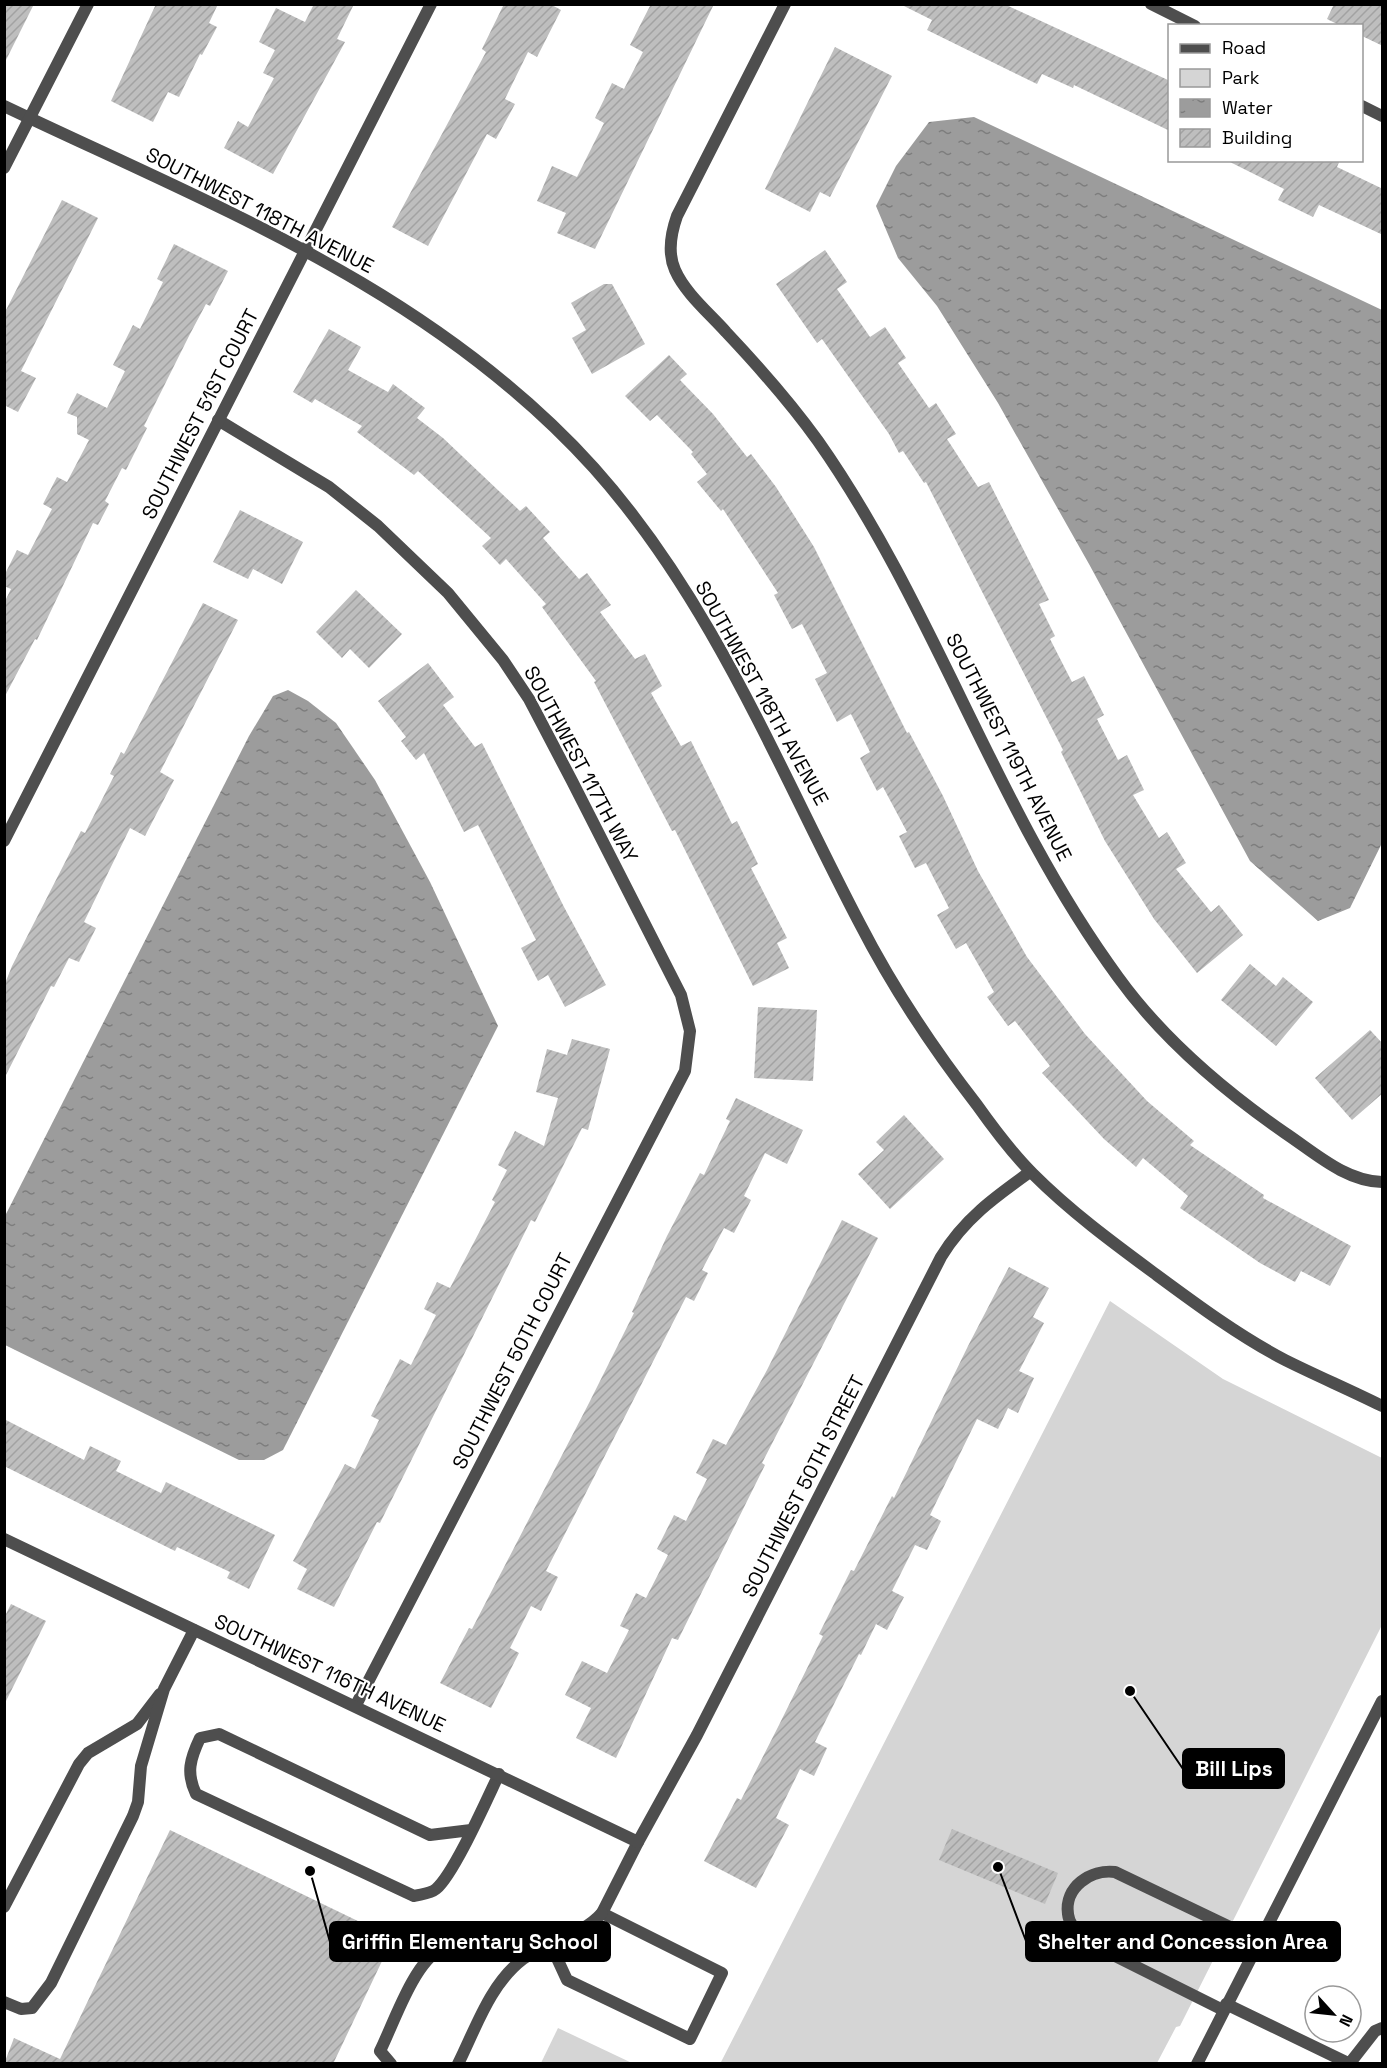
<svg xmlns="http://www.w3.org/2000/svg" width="1387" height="2068" font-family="'Space Grotesk',sans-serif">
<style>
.green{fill:#d5d5d5}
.water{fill:url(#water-ripples)}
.building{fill:url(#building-hatch)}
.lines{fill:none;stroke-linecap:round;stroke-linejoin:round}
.lane{stroke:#4e4e4e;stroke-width:12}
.street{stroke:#4e4e4e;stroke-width:12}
.labels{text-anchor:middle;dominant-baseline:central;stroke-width:4.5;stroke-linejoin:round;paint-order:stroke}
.street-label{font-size:20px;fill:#000;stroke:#fff}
.leader{fill:none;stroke:#000;stroke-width:2}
.callout-dot{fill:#000;stroke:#fff;stroke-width:2}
.callout{fill:#000;stroke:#000;stroke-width:2}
.callout-label{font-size:21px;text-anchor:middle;font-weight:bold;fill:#fff}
</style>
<defs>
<pattern id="water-ripples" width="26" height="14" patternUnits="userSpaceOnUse" patternTransform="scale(1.5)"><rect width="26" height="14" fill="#9c9c9c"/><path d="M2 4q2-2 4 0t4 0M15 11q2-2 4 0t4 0" fill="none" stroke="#7d7d7d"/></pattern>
<pattern id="building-hatch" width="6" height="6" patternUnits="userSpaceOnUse" patternTransform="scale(1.5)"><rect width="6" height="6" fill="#bebebe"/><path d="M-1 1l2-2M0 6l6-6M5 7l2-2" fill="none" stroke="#a2a2a2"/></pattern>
</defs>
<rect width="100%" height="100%" fill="#fff"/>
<g class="green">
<polygon points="1110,1301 1223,1379 1382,1458 1382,1625 1180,2026 1176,2027 1157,2063 720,2064"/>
<polygon points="558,2028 632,2063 541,2063"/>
</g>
<g class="water">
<polygon points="974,117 1382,310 1382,843 1350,908 1318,921 1250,861 1089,564 998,403 937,306 898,258 876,206 896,166 929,122"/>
<polygon points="288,690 308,701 336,723 375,780 430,882 498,1026 283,1450 264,1460 239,1460 5,1345 5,1216 249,736 273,696"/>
</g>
<g class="building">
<polygon points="4,4 34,4 4,64"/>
<polygon points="156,4 218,4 209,23 217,27 202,55 200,54 179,97 168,92 153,122 111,101"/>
<polygon points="314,4 354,4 337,39 345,42 273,174 224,148 238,121 248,127 274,78 263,73 275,50 259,42 276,8 305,22"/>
<polygon points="504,4 550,4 561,10 537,57 528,52 505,99 515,104 496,139 487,134 428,246 392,227 486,52 482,49"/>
<polygon points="651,4 714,4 595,249 557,233 566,213 537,201 552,166 577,177 604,123 595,118 612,83 624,89 643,52 630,45"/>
<polygon points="900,4 1004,4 1106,51 1170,81 1170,131 1074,85 1073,88 1042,74 1037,84 927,30 932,20"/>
<polygon points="1334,4 1383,4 1383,46 1362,36 1362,26 1341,26 1327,19"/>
<polygon points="835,47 892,76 830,197 820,192 810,212 765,189"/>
<polygon points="1226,160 1340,160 1337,167 1383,189 1383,235 1319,205 1313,217 1278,200 1284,189"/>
<polygon points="62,200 98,218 21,371 36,378 18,412 4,405 4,314"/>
<polygon points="174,244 228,271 210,306 206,304 190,334 144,426 147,428 126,470 122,468 105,501 109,504 98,525 93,523 37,640 35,639 4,698 4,603 11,589 4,586 4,576 17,550 28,555 52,509 43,504 57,477 67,482 89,440 77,434 77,417 67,413 77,393 107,408 125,371 113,365 133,325 140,329 163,282 157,279"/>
<polygon points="825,250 847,282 837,289 870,337 885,327 906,358 898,363 929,408 936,403 956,434 947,439 978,487 989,482 1049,600 1039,604 1055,636 1050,639 1072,682 1084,676 1104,715 1097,719 1118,760 1127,755 1144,790 1133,795 1159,838 1167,832 1186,863 1176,869 1211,912 1219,905 1243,935 1197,973 1154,919 1105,841 1061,752 1063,750 926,482 924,483 903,451 899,453 889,434 822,339 817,343 776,284"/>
<polygon points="604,284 612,284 645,344 592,374 572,338 586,330 571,303"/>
<polygon points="329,329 361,347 348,370 388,392 393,384 425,408 417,418 443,438 520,511 526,506 550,532 543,538 579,579 587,573 611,605 600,612 635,659 645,654 662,686 651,693 681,746 691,741 732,824 737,821 758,864 751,868 787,938 777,943 789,968 753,986 675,830 672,831 594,682 596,681 542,607 546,604 506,559 500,565 482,546 491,538 418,471 414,475 357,432 362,426 315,399 312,403 293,392"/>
<polygon points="669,355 687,374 680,380 713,414 747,457 751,454 776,487 814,547 907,733 909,732 943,796 978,871 1027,957 1085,1034 1147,1101 1194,1141 1190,1145 1264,1195 1263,1198 1351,1246 1330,1286 1301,1271 1295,1282 1260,1263 1180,1208 1188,1196 1143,1158 1136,1167 1104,1139 1042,1073 1050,1066 1015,1021 1008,1026 987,997 994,992 966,943 956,949 937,915 949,908 926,863 915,868 899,836 907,832 883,787 877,791 860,758 870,752 851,714 837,722 815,679 827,673 802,624 792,629 774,595 778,593 723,509 721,511 697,482 707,474 691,454 693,452 657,415 650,421 625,396"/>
<polygon points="240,510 303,542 282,584 253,569 248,579 213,562"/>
<polygon points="356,590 402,634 369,668 350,649 342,658 316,632"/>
<polygon points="203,603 238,620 160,772 174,780 145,836 130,828 84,922 96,928 79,962 69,958 54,987 51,986 4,1079 4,986 12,966 81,831 85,833 114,776 110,774 121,752 124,754"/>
<polygon points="428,663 454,697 443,705 475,747 482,743 564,907 606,985 565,1007 548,975 538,981 521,948 536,940 478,825 464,832 424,753 416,760 401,741 406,737 378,701"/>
<polygon points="1250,964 1276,986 1283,977 1313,1002 1276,1046 1221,1000"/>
<polygon points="758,1007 817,1010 813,1081 754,1078"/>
<polygon points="1370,1030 1383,1044 1383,1093 1352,1120 1315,1078"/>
<polygon points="572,1039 610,1049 588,1130 582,1128 535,1222 531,1220 380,1523 377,1522 334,1607 297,1589 307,1569 293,1561 345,1464 355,1469 379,1420 371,1416 400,1359 411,1365 436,1315 424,1309 437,1282 450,1288 495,1202 492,1200 507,1170 498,1165 515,1131 544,1146 558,1098 536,1092 547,1049 567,1055"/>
<polygon points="736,1098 803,1130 787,1164 765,1153 744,1196 751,1200 734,1233 724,1228 702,1270 708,1273 694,1301 686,1297 546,1571 558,1577 541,1611 531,1606 510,1648 519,1653 491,1708 440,1683 469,1628 472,1629 589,1403 634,1313 632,1312 667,1236 700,1173 704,1175 730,1121 726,1119"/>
<polygon points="904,1115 944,1159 890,1209 858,1174 884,1150 876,1142"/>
<polygon points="842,1220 878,1238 762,1463 765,1465 678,1640 672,1638 616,1758 576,1738 591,1708 565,1695 582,1661 607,1673 629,1630 620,1626 636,1593 646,1598 668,1555 657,1549 674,1515 686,1521 707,1479 696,1473 713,1439 726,1445 767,1370"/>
<polygon points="1009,1267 1049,1288 1033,1317 1044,1323 1019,1371 1034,1378 1018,1413 1008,1408 998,1429 977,1419 930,1515 941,1521 927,1550 915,1545 892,1591 904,1597 887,1630 876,1624 861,1655 859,1654 815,1742 827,1748 814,1776 800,1769 776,1818 789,1825 756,1888 704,1861 737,1798 741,1800 779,1725 823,1636 819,1634 851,1570 854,1571 892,1496 894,1498 968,1346"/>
<polygon points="4,1419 84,1460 90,1446 121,1461 116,1471 161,1493 166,1482 275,1535 249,1589 227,1578 230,1572 177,1547 175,1551 4,1466"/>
<polygon points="11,1604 46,1621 4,1705 4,1618"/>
<polygon points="952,1829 1058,1873 1045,1904 939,1860"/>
<polygon points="170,1830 393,1938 333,2064 4,2064 14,2038 60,2059"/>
</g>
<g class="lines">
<g class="lane">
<path d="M471,1830L430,1835L219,1734L200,1738C190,1759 186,1773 196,1794L414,1896C421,1894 430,1894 436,1889C454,1874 487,1799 499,1774"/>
<polyline points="4,1907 79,1764 88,1753 137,1724 160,1694"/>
<polyline points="550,1943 567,1980 690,2039 722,1973 602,1913 638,1842"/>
<polyline points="4,2002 21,2009 32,2008 51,1983 133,1816 138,1802 141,1766 164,1689 194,1630"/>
<polyline points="1226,2004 1350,2064"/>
<path d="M1223,2010L1085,1941C1078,1933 1069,1925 1068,1914C1064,1887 1091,1869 1115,1872L1259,1941"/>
<polyline points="1350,2063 1375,2031 1382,2028"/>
<path d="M391,2064L380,2051C393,2025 414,1962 440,1950C460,1940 526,1943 550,1943"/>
<path d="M458,2064C476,2028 490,1984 523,1959C547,1941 582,1936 602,1913"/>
</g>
<g class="street">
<path d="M785,4L677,216C671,233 667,252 675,270C685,293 709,313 726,332C759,367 790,402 818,441C936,609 996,811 1118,977C1162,1038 1223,1090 1285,1133C1315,1153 1345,1181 1382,1182"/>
<polyline points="1151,4 1195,26"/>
<path d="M4,106C216,207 433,290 594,468C713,601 778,768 860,924C894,990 932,1047 977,1105C994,1129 1012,1153 1033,1174C1070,1211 1112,1242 1154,1273C1196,1304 1239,1336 1285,1360C1317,1376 1350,1390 1382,1406"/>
<polyline points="1362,106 1382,116"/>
<polyline points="4,168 88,4"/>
<polyline points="218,420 329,487 378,526 448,593 503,660 529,699 572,781 681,995 690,1031 685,1071 356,1705"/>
<polyline points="4,841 431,4"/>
<path d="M4,1539L638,1842L697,1735L941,1257C964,1219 995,1197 1030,1172"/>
<polyline points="1197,2064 1382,1701"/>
</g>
</g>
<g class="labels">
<g class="street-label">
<text transform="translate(260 210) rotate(27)">SOUTHWEST 118TH AVENUE</text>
<text transform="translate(200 414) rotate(-63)">SOUTHWEST 51ST COURT</text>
<text transform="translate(762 693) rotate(61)">SOUTHWEST 118TH AVENUE</text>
<text transform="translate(1009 747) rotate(63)">SOUTHWEST 119TH AVENUE</text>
<text transform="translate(581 764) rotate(62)">SOUTHWEST 117TH WAY</text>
<text transform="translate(512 1361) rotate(-63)">SOUTHWEST 50TH COURT</text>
<text transform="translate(803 1486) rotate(-63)">SOUTHWEST 50TH STREET</text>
<text transform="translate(330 1673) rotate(25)">SOUTHWEST 116TH AVENUE</text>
</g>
</g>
<path class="leader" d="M1130 1691L1183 1769M998 1867L1026 1941M310 1871L330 1942"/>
<g class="callout-dot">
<circle cx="1130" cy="1691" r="6"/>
<circle cx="998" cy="1867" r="6"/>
<circle cx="310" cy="1871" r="6"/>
</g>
<g class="callout">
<rect x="1183" y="1749" width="101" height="39" rx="6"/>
<rect x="1026" y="1922" width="314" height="39" rx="6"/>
<rect x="330" y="1922" width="280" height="39" rx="6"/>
</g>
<g class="callout-label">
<text x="1234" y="1776">Bill Lips</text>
<text x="1183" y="1949">Shelter and Concession Area</text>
<text x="470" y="1949">Griffin Elementary School</text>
</g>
<rect width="1387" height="2068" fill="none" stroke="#000000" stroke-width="12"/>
<rect x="1168" y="24" width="195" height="138" fill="#ffffff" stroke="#999999" stroke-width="1.5"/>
<rect x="1180" y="44" width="30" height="9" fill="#4e4e4e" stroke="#999999" stroke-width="1.5"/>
<text x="1222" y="54" font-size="18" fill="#000000">Road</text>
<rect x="1180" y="69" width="30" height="18" fill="#d5d5d5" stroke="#999999" stroke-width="1.5"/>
<text x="1222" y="84" font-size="18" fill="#000000">Park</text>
<rect x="1180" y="99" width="30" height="18" fill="url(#water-ripples)" stroke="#999999" stroke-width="1.5"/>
<text x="1222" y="114" font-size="18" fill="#000000">Water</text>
<rect x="1180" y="129" width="30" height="18" fill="url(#building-hatch)" stroke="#999999" stroke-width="1.5"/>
<text x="1222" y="144" font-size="18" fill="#000000">Building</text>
<g transform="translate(1333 2014) rotate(117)"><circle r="28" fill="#ffffff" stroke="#999999" stroke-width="1.5"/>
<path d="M0-4.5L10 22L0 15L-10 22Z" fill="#000000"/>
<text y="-9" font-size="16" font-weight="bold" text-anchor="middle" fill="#000000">N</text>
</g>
</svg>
